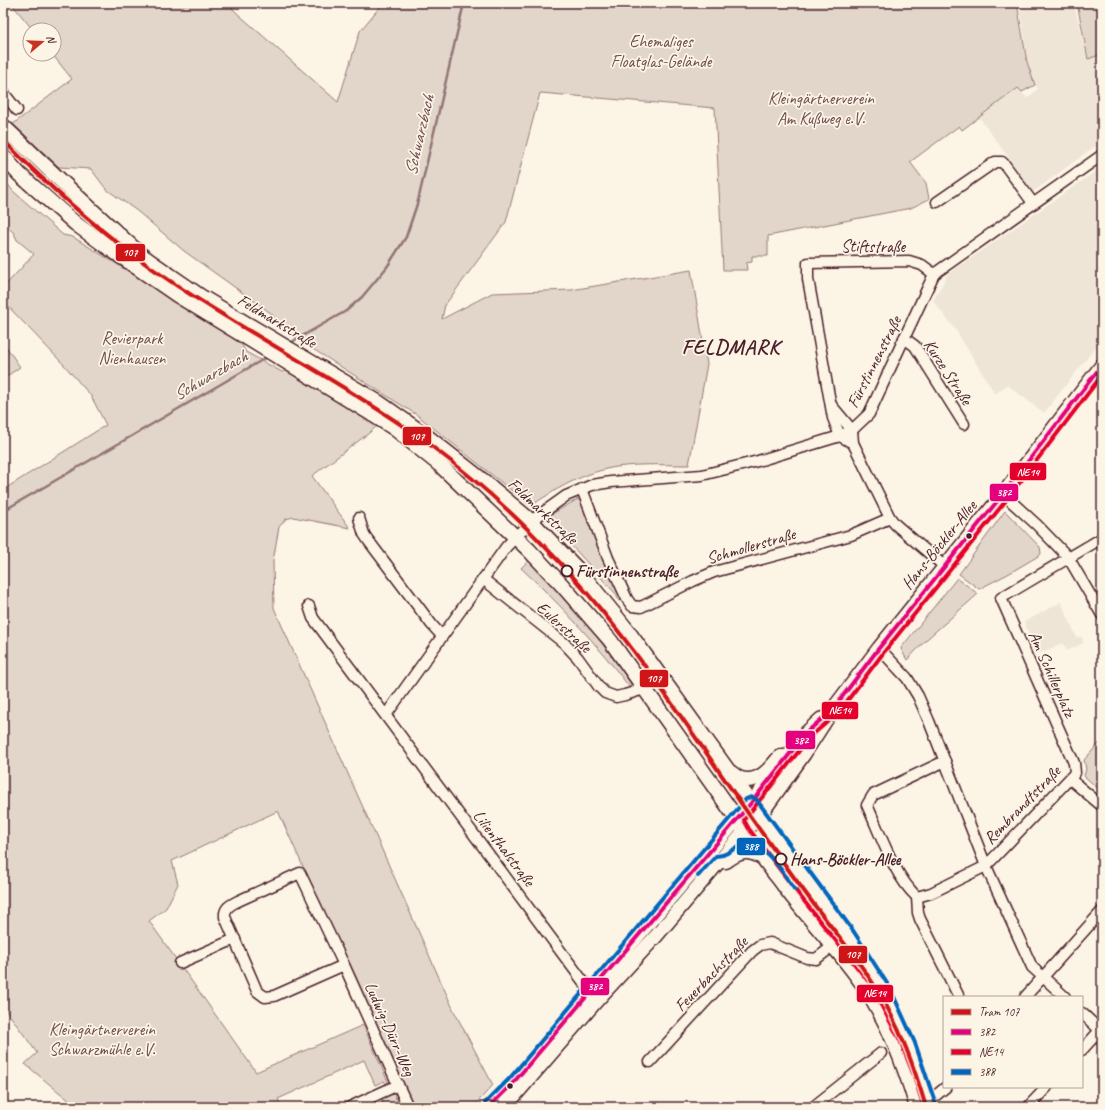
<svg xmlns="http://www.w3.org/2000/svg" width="1105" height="1110" font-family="Caveat,sans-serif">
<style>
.built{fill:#eee5d7}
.green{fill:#e2d5ca;stroke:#967a7a}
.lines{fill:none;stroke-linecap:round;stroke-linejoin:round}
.stream{stroke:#917474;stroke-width:2.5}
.minor-casing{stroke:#4a1f2b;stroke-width:13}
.tertiary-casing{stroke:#4a1f2b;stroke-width:16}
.secondary-casing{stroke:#4a1f2b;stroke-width:17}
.minor{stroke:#fcf5e5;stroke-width:10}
.tertiary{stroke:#fcf5e5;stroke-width:13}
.secondary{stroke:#fcf5e5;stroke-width:14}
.bus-1-casing{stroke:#fcf5e5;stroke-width:7}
.bus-2-casing{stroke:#fcf5e5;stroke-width:7}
.bus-3-casing{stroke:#fcf5e5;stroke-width:7}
.bus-1{stroke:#e5007d;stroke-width:4}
.bus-2{stroke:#e4002b;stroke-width:4}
.bus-3{stroke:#0065bd;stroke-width:4}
.tram-1-casing{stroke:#fcf5e5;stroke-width:7}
.tram-1{stroke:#d01519;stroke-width:4}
.bus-dot{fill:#4a1f2b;stroke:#fcf5e5;stroke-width:1.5}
.stop-dot{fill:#fcf5e5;stroke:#4a1f2b;stroke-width:2}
.labels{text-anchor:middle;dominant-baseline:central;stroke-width:3.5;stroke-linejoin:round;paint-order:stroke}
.park-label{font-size:17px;fill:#704c53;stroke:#fcf5e5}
.street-label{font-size:17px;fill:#4a1f2b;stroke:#fcf5e5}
.stop-label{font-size:17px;font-weight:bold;fill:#4a1f2b;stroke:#fcf5e5;text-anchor:start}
.water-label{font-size:18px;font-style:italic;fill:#6d4950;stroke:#fcf5e5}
.district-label{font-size:21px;font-weight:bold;letter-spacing:1px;fill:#4a1f2b;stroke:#fcf5e5}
.line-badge{stroke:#fcf5e5;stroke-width:1.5}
.badge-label{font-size:11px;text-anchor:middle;font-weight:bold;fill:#fff}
</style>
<rect width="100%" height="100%" fill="#fcf5e5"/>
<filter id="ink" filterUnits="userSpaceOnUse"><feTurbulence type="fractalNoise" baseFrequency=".025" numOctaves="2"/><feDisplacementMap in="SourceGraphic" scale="8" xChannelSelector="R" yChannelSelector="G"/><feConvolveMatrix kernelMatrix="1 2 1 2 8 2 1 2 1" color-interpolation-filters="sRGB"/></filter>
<g filter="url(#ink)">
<g class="built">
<polygon points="1019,3 1074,3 1087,57 1102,53 1102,141 1033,192 979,117 1018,88 1027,98 1038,89 1035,85 1028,63"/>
<polygon points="1096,171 1102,180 1102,339 1044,413 1007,385 995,394 955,329 933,301 948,274"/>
<polygon points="1061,602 1077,638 1081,636 1084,643 1067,651 1063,643 1038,654 1024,622"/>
</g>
<g class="green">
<path d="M11,3H227L237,13L338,102L360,31L383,3H1017L1027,62L1035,85L1022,92L1018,88L962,130L959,126L910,162L926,183L929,199L911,208L768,236V256H752V262L746,263L747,270H723L715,108L540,93L506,222L445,305L442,319L492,293L571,290L691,270L707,364L689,465C662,465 632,463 606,469C578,476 554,490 531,506L417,415L286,332L275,323L272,314L184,251L137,211L106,189L91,169L59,167L13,124L72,79L52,54H54V30H33Z"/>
<polygon points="1077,3 1102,3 1102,54 1088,59"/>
<polygon points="3,178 13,191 63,235 73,237 238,339 246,352 282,372 289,369 378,425 369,433 312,476 350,528 293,517 286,519 279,527 273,561 274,608 454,1011 493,1085 473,1107 411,1107 278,811 172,861 178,884 166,908 149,921 256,1072 363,1025 389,1084 387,1085 384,1081 375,1085 364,1060 278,1099 281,1107 77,1107 25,1064 37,1053 3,1006 3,490 106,425 91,396 65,366 3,301 3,288 34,254 17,240 14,233 3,223"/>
<polygon points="3,342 20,367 3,379"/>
<polygon points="578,499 583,504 623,600 619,601 615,593 547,519 548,516"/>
<polygon points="1005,511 1040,547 1041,553 1040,555 1008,574 979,589 959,574"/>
<path d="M529,560C567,598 601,639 631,684L630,688C598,645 561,605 521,568Z"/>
<polygon points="957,578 978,594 928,638 907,660 902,651 901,648"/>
<polygon points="1102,740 1102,792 1084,776 1086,769 1084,760"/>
<polygon points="393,1091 399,1107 385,1107 380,1096"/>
</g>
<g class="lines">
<g class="stream">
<polyline points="290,343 346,311 362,297 387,267 406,237 418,201 464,3"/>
<polyline points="3,511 269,356"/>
</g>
<defs>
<g id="minor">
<polyline points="3,92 17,110"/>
<polyline points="937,202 995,162 1002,162 1005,165 1033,203"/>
<polyline points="904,338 915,346 964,424"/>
<polyline points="831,405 852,430 853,443 890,518 896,525 944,566"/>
<polyline points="853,443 840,436 833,418 808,279 808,263 909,261 922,265 934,274"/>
<polyline points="582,489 608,558 627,599 632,606 641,607 693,581 714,572 851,535 890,518"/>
<polyline points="1003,494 1037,525 1068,557 1102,615"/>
<polyline points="359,518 364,534 368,540 432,625 442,636"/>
<polyline points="483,579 564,643 578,658 599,687 605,693 616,697 625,695 644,689"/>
<polyline points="309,606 313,618 591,992 595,996"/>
<polyline points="879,648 907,678 918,696 929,721 986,866 1032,967 1065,997"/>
<polyline points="386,715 506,547 531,521 566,496 592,485 611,482 702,475 758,461 840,436 852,430 869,414 934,274 1102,155"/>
<path d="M945,761L873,795L867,805C880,833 894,876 917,897L931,893L986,866L1075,773L1074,763L1001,598L1102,538"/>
<polyline points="1070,779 1102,806"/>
<polyline points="917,897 918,913 920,919 959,997"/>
<polyline points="180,963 235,939"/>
<path d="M344,965L274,996L265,997L257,991L225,917C224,908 230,905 238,901L300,873L344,965L408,1107"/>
<polyline points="1025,997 1102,911"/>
<polyline points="1082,1013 1102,1032"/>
<polyline points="1082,1050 1102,1028"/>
<polyline points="650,1062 752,951 760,945 770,943 807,958 816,959 833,946 849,936"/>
<polyline points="923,1104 928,1102 946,1087"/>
<polyline points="350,1107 398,1085"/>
<polyline points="813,1107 881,1053"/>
<polyline points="1028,1107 1047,1087"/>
</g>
<g id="tertiary">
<polyline points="489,1107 513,1083 751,803 807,732 821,719"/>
<polyline points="505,1107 598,999 657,935 744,832 761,814 804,754 833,709 879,648 1003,494 1102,365"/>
</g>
<g id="secondary">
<path d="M3,126L95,213L141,255L158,267L200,296L378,402L425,435L486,483L531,521L581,573L627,630L873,972C899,1014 916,1060 930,1107"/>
<path d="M3,156L19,174L76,224L106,246L177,295L367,411L394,428L440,465L529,550L562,585L610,640L737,819C748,839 762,856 775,874C782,882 788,892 795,900C817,928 842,954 862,983C888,1020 904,1064 917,1107"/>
<path d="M730,772C733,774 737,778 741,779C759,784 771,768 780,757H787"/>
<path d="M719,861H726C739,851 747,849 762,857"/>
</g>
</defs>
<use href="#minor" class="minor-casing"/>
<use href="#tertiary" class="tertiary-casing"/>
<use href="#secondary" class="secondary-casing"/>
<use href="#minor" class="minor"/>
<use href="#tertiary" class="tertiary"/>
<use href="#secondary" class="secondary"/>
<defs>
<polyline id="bus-1" points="489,1107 513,1083 751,803 807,732 833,709 879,648 1003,494 1102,365"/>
<polyline id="bus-2" points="923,1105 914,1076 900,1040 868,981 800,896 749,829 744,820 811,736 838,713 884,652 1008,498 1102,375"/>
<g id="bus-3">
<path d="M698,876L716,856C719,855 722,856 725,854C732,851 736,846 745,846C769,845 783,873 795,890"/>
<polyline points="485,1103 509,1079 746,799 751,797 756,799 854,932 890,988 915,1043 936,1105"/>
</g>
</defs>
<use href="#bus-1" class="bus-1-casing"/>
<use href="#bus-2" class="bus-2-casing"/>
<use href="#bus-3" class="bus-3-casing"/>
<use href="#bus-1" class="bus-1"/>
<use href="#bus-2" class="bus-2"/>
<use href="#bus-3" class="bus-3"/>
<defs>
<path id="tram-1" d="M3,140C56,194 113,243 176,285C259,340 349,386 430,445C500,497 561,559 615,627C668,693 713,765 762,833C781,859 799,885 819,911C840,938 862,964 879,993C901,1029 914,1067 926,1107"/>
</defs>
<use href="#tram-1" class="tram-1-casing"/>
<use href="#tram-1" class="tram-1"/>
</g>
</g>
<g class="bus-dot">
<circle cx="969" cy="536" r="3.5"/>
<circle cx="510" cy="1086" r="3.5"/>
</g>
<g class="stop-dot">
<circle cx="567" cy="571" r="5.5"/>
<circle cx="781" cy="859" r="5.5"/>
</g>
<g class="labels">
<g class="park-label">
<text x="661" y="41">Ehemaliges<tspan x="661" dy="20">Floatglas-Gelände</tspan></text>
<text x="821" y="98">Kleingärtnerverein<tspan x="821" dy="20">Am Kußweg e.V.</tspan></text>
<text x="132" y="338">Revierpark<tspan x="132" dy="20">Nienhausen</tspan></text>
<text x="102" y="1029">Kleingärtnerverein<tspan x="102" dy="20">Schwarzmühle e.V.</tspan></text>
</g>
<g class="street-label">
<text x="873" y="246">Stiftstraße</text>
<text transform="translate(277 321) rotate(31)">Feldmarkstraße</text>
<text transform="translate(874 362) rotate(-63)">Fürstinnenstraße</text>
<text transform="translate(948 372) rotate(57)">Kurze Straße</text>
<text transform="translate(543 511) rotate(43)">Feldmarkstraße</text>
<text transform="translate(939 545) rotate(-51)">Hans-Böckler-Allee</text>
<text transform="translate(751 546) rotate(-16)">Schmollerstraße</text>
<text transform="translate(564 627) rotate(42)">Eulerstraße</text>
<text transform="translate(1052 674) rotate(66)">Am Schillerplatz</text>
<text transform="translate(1022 805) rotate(-46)">Rembrandtstraße</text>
<text transform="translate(504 848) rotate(53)">Lilienthalstraße</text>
<text transform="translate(711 974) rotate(-46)">Feuerbachstraße</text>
<text transform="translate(390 1029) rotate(66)">Ludwig-Dürr-Weg</text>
</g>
<g class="stop-label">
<text x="576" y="571">Fürstinnenstraße</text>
<text x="790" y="859">Hans-Böckler-Allee</text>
</g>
<g class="water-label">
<text transform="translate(419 135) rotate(-77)">Schwarzbach</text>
<text transform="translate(210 375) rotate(-30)">Schwarzbach</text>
</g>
<g class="district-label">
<text x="731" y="347">FELDMARK</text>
</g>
</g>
<g class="line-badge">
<rect x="115" y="243" width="31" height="19" rx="4" fill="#d01519"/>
<rect x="402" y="426" width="30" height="20" rx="4" fill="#d01519"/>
<rect x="1009" y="462" width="38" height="19" rx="4" fill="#e4002b"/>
<rect x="989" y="483" width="30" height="19" rx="4" fill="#e5007d"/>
<rect x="639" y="669" width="30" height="19" rx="4" fill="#d01519"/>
<rect x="821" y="701" width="38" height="19" rx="4" fill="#e4002b"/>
<rect x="785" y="730" width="31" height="20" rx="4" fill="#e5007d"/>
<rect x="736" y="837" width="30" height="19" rx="4" fill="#0065bd"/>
<rect x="838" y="945" width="30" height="19" rx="4" fill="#d01519"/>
<rect x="580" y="977" width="30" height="19" rx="4" fill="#e5007d"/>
<rect x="856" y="984" width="38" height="19" rx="4" fill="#e4002b"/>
</g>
<g class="badge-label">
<text x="130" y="256">107</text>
<text x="417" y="440">107</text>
<text x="1028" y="476">NE14</text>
<text x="1004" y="496">382</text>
<text x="654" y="682">107</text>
<text x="840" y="714">NE14</text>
<text x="801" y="744">382</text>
<text x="751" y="850">388</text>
<text x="853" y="958">107</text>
<text x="595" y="990">382</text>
<text x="875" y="997">NE14</text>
</g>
<rect width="1105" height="1110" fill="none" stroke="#fcf5e5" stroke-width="16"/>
<rect x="8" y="8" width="1089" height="1094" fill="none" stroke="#4a1f2b" stroke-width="1.5" filter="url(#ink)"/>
<rect x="943" y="996" width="140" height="92" fill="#fcf5e5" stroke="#b59f9b"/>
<rect x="951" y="1009" width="20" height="6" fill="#d01519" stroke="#b59f9b"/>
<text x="979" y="1016" font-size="12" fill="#4a1f2b">Tram 107</text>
<rect x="951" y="1029" width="20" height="6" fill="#e5007d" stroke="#b59f9b"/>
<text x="979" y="1036" font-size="12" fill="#4a1f2b">382</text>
<rect x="951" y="1049" width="20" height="6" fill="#e4002b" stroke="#b59f9b"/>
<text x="979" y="1056" font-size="12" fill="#4a1f2b">NE14</text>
<rect x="951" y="1069" width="20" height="6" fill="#0065bd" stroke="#b59f9b"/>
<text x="979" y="1076" font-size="12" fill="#4a1f2b">388</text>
<g transform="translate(42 42) rotate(71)"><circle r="19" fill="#fcf5e5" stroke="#b59f9b"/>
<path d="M0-3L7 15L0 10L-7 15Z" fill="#c8321e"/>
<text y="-6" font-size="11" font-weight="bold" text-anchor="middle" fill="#4a1f2b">N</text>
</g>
</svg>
